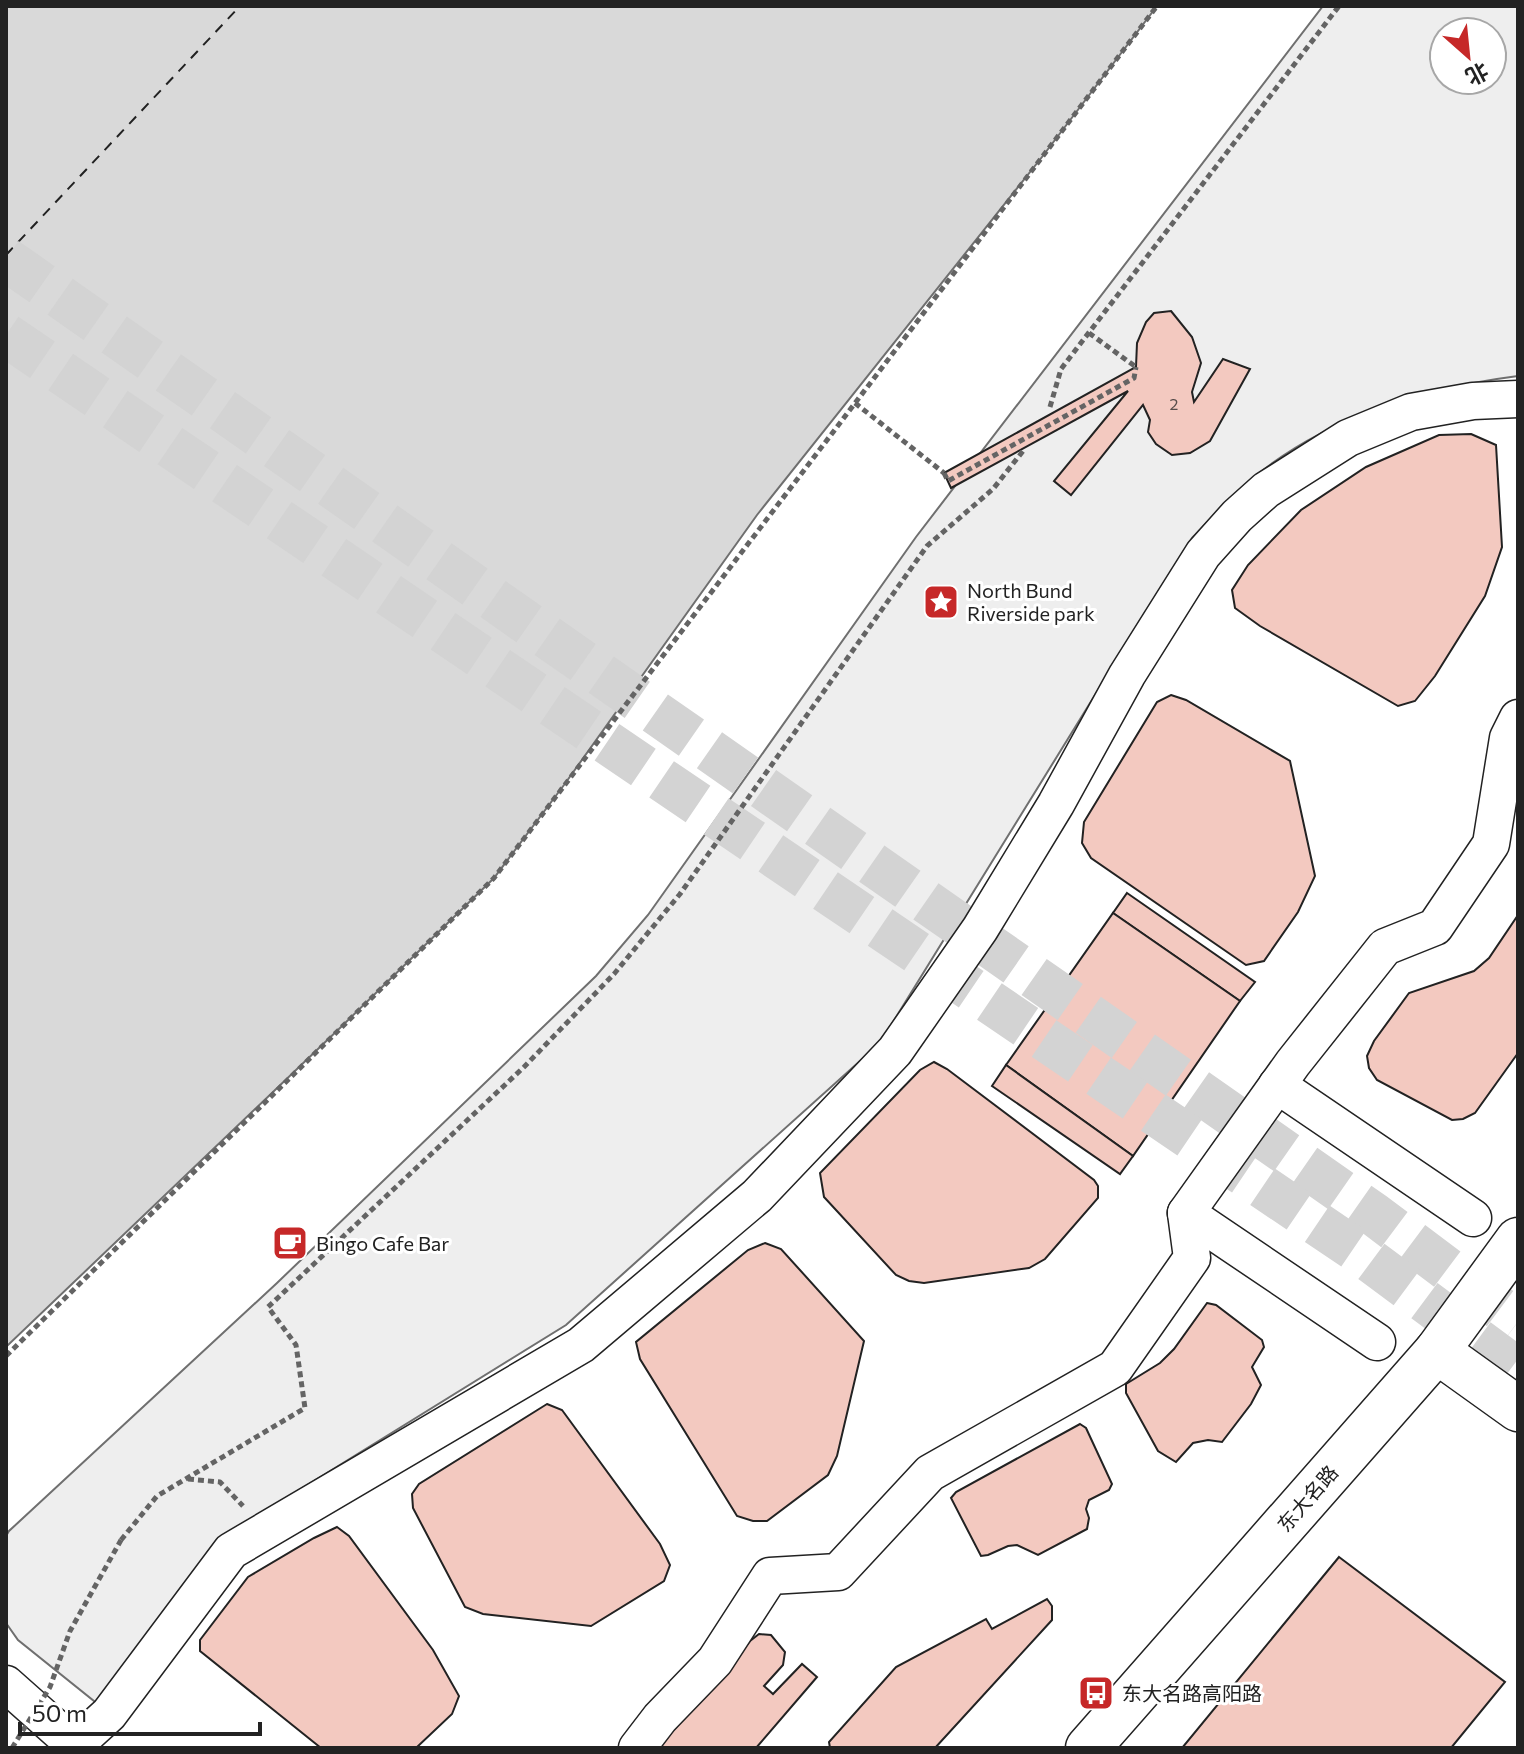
<svg xmlns="http://www.w3.org/2000/svg" width="1524" height="1754" font-family="Commissioner,'Noto Sans SC',sans-serif">
<style>
.green{fill:#eee;stroke:#6f6f6f;stroke-width:2;fill-rule:evenodd}
.water{fill:#d9d9d9;stroke:#6f6f6f;stroke-width:2}
.lines{fill:none;stroke-linecap:round;stroke-linejoin:round}
.ferry{stroke:#222;stroke-width:2;stroke-dasharray:10 8;stroke-linecap:butt}
.building{fill:#f3c9c0;stroke:#222;stroke-width:2}
.major-tunnel{stroke:#d3d3d3;stroke-width:44;stroke-dasharray:44 22;stroke-linecap:butt}
.minor-casing{stroke:#222;stroke-width:39}
.major-casing{stroke:#222;stroke-width:47}
.path{stroke:#646464;stroke-width:5;stroke-dasharray:6 4;stroke-linecap:butt}
.minor{stroke:#fff;stroke-width:36}
.major{stroke:#fff;stroke-width:44}
.path-bridge{stroke:#646464;stroke-width:5;stroke-dasharray:6 4;stroke-linecap:butt}
.labels{text-anchor:middle;dominant-baseline:central;stroke-width:6;stroke-linejoin:round;paint-order:stroke}
.number-label{font-size:16px;fill:#564c4a}
.poi-label{font-size:20px;fill:#222;stroke:#fff;text-anchor:start}
.street-label{font-size:20px;fill:#222;stroke:#fff}
</style>
<rect width="100%" height="100%" fill="#fff"/>
<path class="green" d="M1323,6H1518V376C1426,388 1332,415 1258,474C1234,493 1213,516 1192,538L880,1043L566,1325L217,1541L99,1705L18,1640L6,1623V1536L9,1531L277,1283L596,976L648,915L916,537ZM1444,32H1492V80H1444Z"/>
<polygon class="water" points="6,6 1157,6 1042,157 757,515 564,785 494,878 341,1027 6,1347"/>
<g class="lines">
<polyline class="ferry" points="6,255 240,6"/>
</g>
<g class="building">
<polygon points="1171,311 1192,337 1201,363 1192,392 1194,402 1223,359 1250,369 1210,441 1190,453 1172,455 1156,444 1148,432 1150,420 1143,405 1071,495 1054,481 1128,391 951,488 944,473 1136,367 1137,343 1146,322 1154,313"/>
<polygon points="1471,434 1496,445 1502,547 1485,596 1435,676 1415,701 1398,706 1260,626 1235,608 1232,590 1248,565 1301,510 1366,467 1439,435"/>
<polygon points="1171,695 1186,700 1290,761 1315,876 1298,912 1264,961 1246,965 1091,858 1082,843 1084,822 1157,702"/>
<polygon points="1127,893 1255,982 1240,1001 1113,913"/>
<polygon points="1113,913 1240,1001 1133,1156 1006,1065"/>
<polygon points="1518,915 1518,1053 1475,1113 1463,1119 1452,1120 1377,1080 1369,1068 1367,1056 1374,1041 1409,993 1474,971 1489,958"/>
<polygon points="934,1062 947,1069 1094,1180 1098,1186 1098,1198 1045,1259 1029,1268 924,1283 909,1281 896,1275 824,1197 820,1173 920,1070"/>
<polygon points="1006,1065 1133,1156 1120,1174 992,1086"/>
<polygon points="765,1243 781,1249 864,1341 837,1456 828,1475 767,1521 753,1521 737,1516 640,1359 636,1342 748,1250"/>
<polygon points="1207,1303 1216,1305 1262,1340 1264,1347 1252,1367 1261,1385 1251,1404 1222,1442 1208,1440 1193,1443 1176,1462 1158,1451 1126,1393 1126,1384 1160,1363 1174,1349"/>
<polygon points="547,1404 562,1410 660,1544 670,1565 664,1581 591,1626 483,1614 465,1607 413,1508 412,1494 419,1484"/>
<polygon points="1080,1424 1086,1428 1112,1484 1109,1490 1089,1500 1086,1509 1089,1518 1087,1529 1038,1555 1017,1545 1008,1546 988,1555 981,1556 951,1498 956,1492"/>
<polygon points="337,1527 349,1536 433,1650 459,1696 452,1714 416,1748 321,1748 200,1651 200,1640 248,1577 314,1538"/>
<polygon points="1339,1557 1505,1682 1451,1748 1182,1748"/>
<polygon points="1047,1599 1052,1606 1052,1620 935,1748 830,1748 829,1742 896,1667 986,1619 992,1629"/>
<polygon points="759,1634 771,1635 785,1652 783,1665 764,1686 773,1694 802,1664 817,1677 756,1748 658,1748 750,1641"/>
</g>
<g class="lines">
<g class="major-tunnel">
<polyline points="6,259 1375,1215 1518,1322"/>
<polyline points="6,335 1356,1250 1518,1370"/>
</g>
<defs>
<g id="minor">
<polyline points="1277,1085 1473,1218"/>
<polyline points="1186,1213 1377,1342"/>
<polyline points="6,1684 78,1748"/>
<polyline points="75,1745 109,1714 231,1551 581,1345 757,1196 895,1051 980,929 1056,804 1127,675 1203,554 1237,516 1266,490 1348,438 1411,412 1473,401 1518,399"/>
<polyline points="637,1748 660,1718 715,1661 770,1576 838,1572 930,1473 1115,1368 1192,1258 1186,1213 1293,1063 1385,947 1435,927 1491,844 1508,738 1518,718"/>
</g>
<g id="major">
<polyline points="1437,1351 1518,1409"/>
<polyline points="1088,1748 1437,1351 1518,1240"/>
</g>
</defs>
<use href="#minor" class="minor-casing"/>
<use href="#major" class="major-casing"/>
<g class="path">
<polyline points="1089,333 1136,367"/>
<polyline points="855,403 944,473"/>
<polyline points="1050,407 1061,369 1339,6"/>
<polyline points="6,1356 494,878 1157,6"/>
<polyline points="188,1479 220,1482 243,1506"/>
<polyline points="121,1540 157,1496 305,1408 296,1345 268,1307 524,1067 614,974 680,894 927,546 993,489 1023,451"/>
</g>
<use href="#minor" class="minor"/>
<use href="#major" class="major"/>
<g class="path-bridge">
<polyline points="944,473 948,481 1134,378 1136,367"/>
<polyline points="12,1748 50,1687 70,1631 121,1540"/>
</g>
</g>
<defs>
<symbol id="sight-square" viewBox="-11 -11 22 22"><rect x="-9" y="-9" width="18" height="18" rx="4" fill="#c62828" stroke="#fff"/><path d="M0-6L1.8-2.2L6-1.7L2.9 1.2L3.7 5.4L0 3.3L-3.7 5.4L-2.9 1.2L-6-1.7L-1.8-2.2Z" fill="#fff"/></symbol>
<symbol id="cafe-square" viewBox="-11 -11 22 22"><rect x="-9" y="-9" width="18" height="18" rx="4" fill="#c62828" stroke="#fff"/><path d="M-5.5-4.5H6V0H3Q3 3.5 0 3.5H-2.5Q-5.5 3.5-5.5 0ZM3-3.2v2h1.7v-2ZM-6 4.5H4V6H-6Z" fill="#fff"/></symbol>
<symbol id="bus-square" viewBox="-11 -11 22 22"><rect x="-9" y="-9" width="18" height="18" rx="4" fill="#c62828" stroke="#fff"/><path d="M-5-6H5V4H4V6H2V4H-2V6H-4V4H-5ZM-3.5-4V0h7V-4ZM-3.5 1.2v1.5H-2V1.2ZM2 1.2v1.5H3.5V1.2Z" fill="#fff"/></symbol>
</defs>
<g fill-rule="evenodd">
<use href="#sight-square" x="921" y="582" width="40" height="40"/>
<use href="#cafe-square" x="270" y="1223" width="40" height="40"/>
<use href="#bus-square" x="1076" y="1673" width="40" height="40"/>
</g>
<g class="labels">
<g class="number-label">
<text x="1174" y="403">2</text>
</g>
<g class="poi-label">
<text x="967" y="590">North Bund<tspan x="967" dy="23">Riverside park</tspan></text>
<text x="316" y="1243">Bingo Cafe Bar</text>
<text x="1122" y="1693">东大名路高阳路</text>
</g>
<g class="street-label">
<text transform="translate(1307 1498) rotate(-49)">东大名路</text>
</g>
</g>
<rect width="1524" height="1754" fill="none" stroke="#222222" stroke-width="16"/>
<g transform="translate(1468 56) rotate(153)"><circle r="38" fill="#ffffff" stroke="#a7a7a7" stroke-width="2"/>
<path d="M0-6L14 30L0 20L-14 30Z" fill="#c62828"/>
<text y="-12" font-size="22" font-weight="bold" text-anchor="middle" fill="#222222">北</text>
</g>
<path d="M20 1722v12h240v-12" fill="none" stroke="#222222" stroke-width="4"/>
<text x="32" y="1722" font-size="24" fill="#222222" stroke="#ffffff" stroke-width="6" paint-order="stroke">50 m</text>
</svg>
